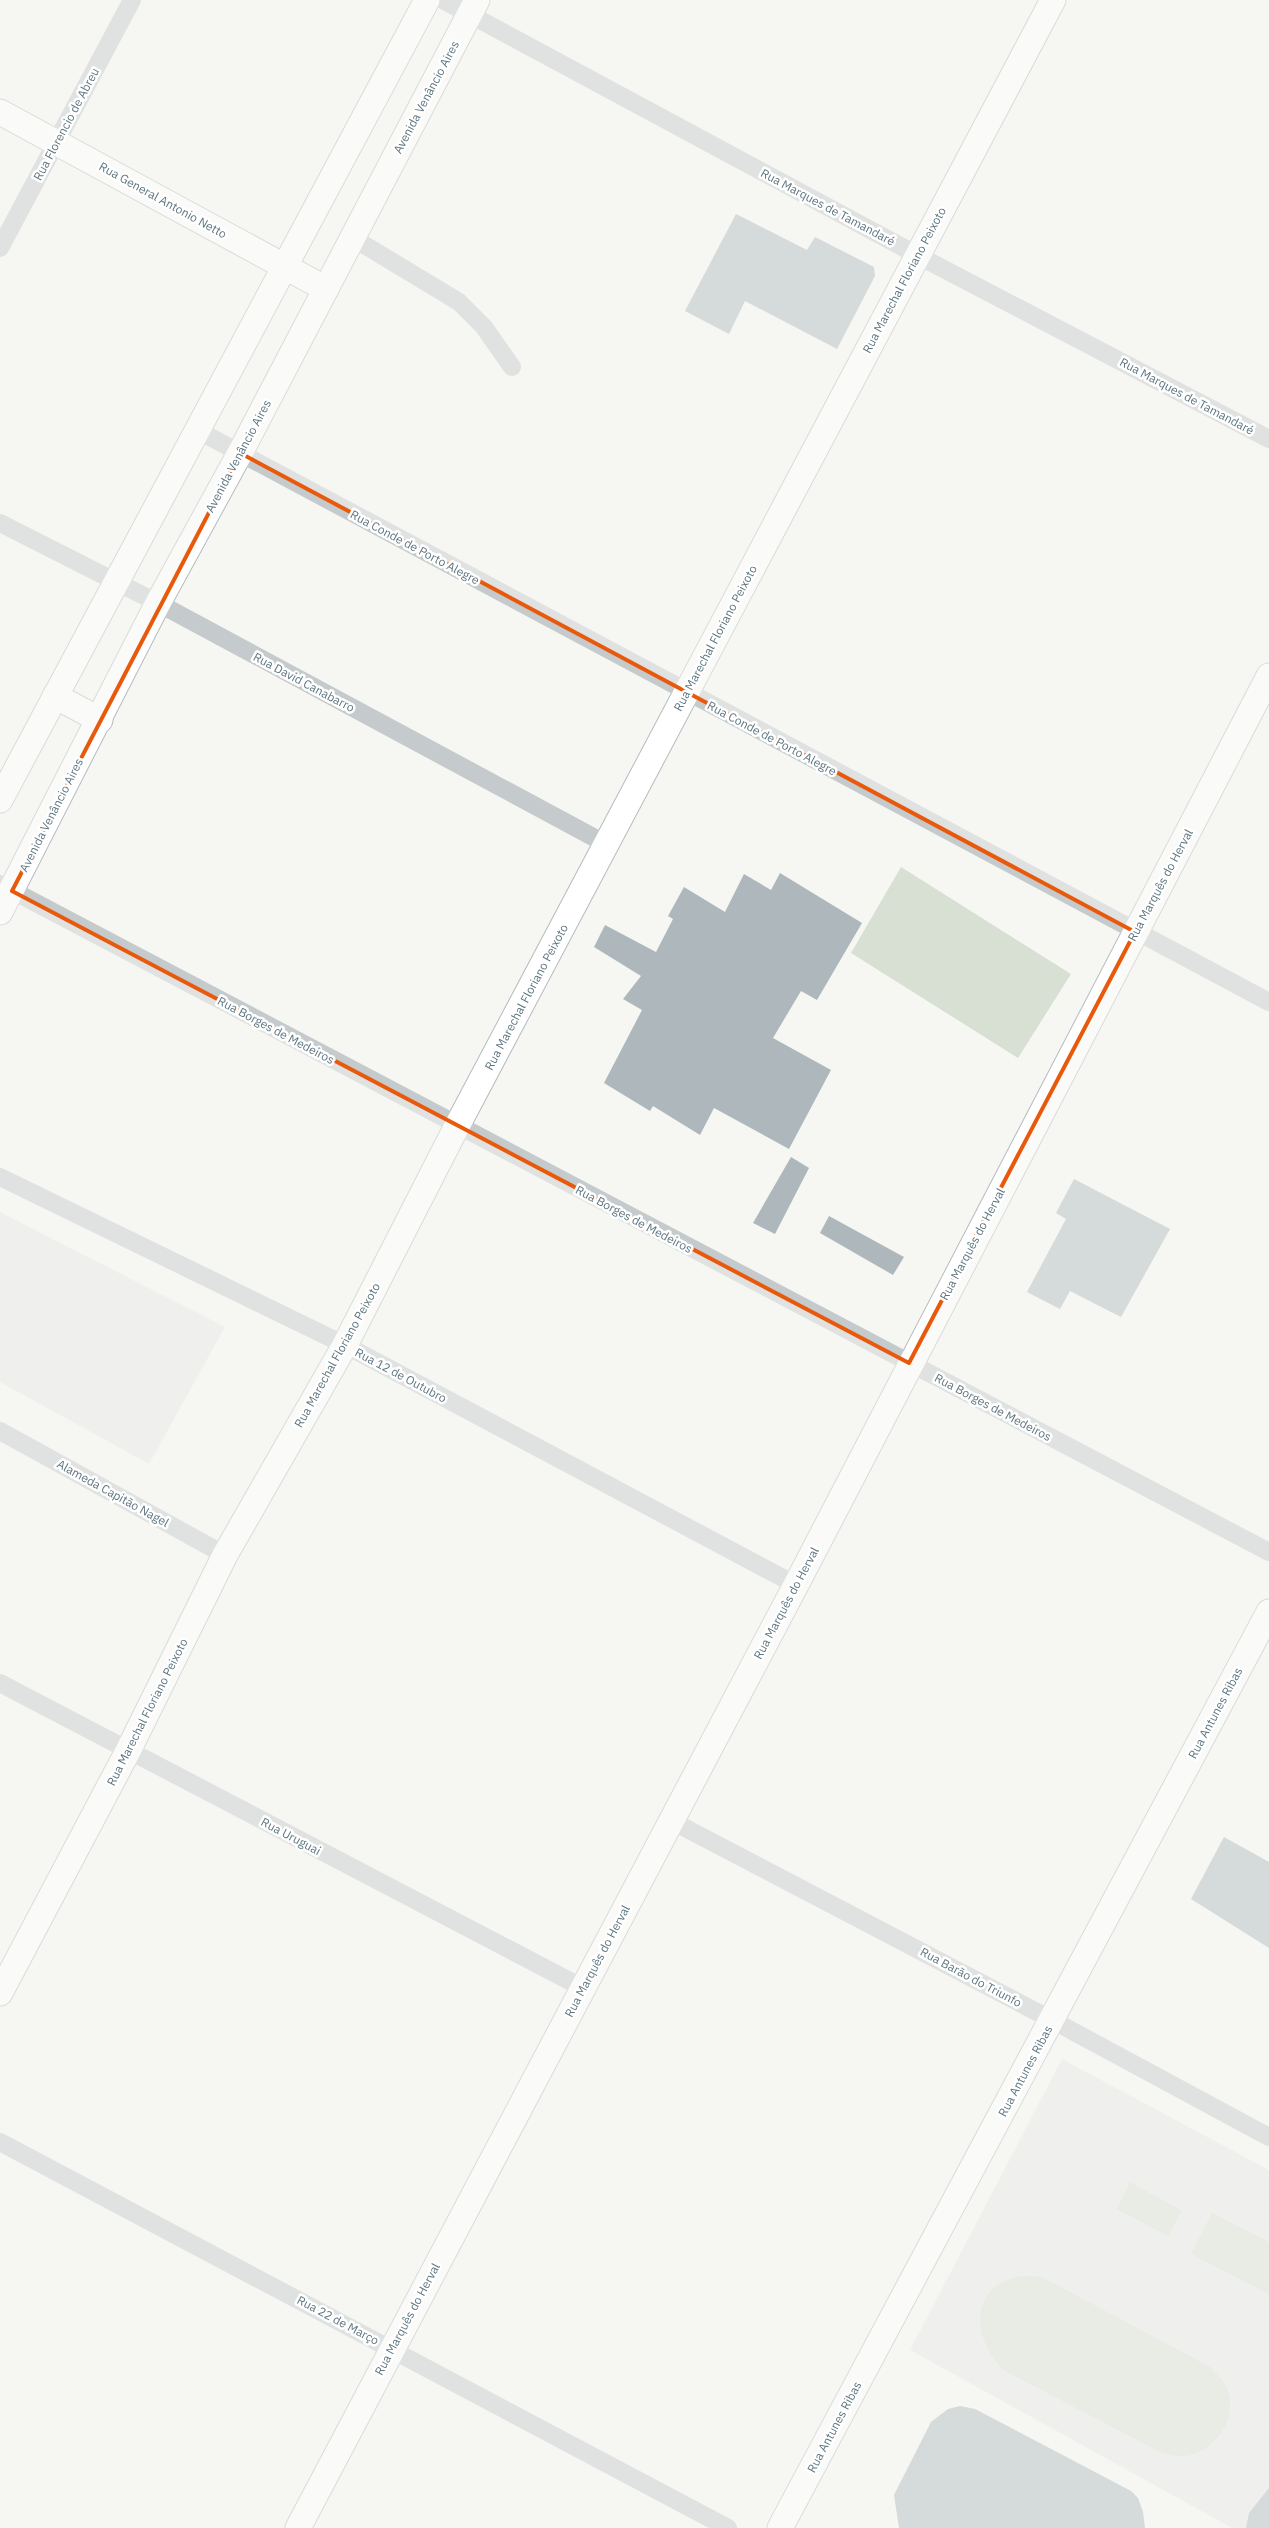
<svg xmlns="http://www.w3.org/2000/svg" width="1269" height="2528" font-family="'IBM Plex Sans',sans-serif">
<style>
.built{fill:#e7e7e6}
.pitch{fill:#d8dfd3}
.building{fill:#aeb8bc}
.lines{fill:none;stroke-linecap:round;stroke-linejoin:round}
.secondary-casing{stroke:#b5bcbf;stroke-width:27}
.street{stroke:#c5cacc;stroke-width:18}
.secondary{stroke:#fff;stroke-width:25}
.marked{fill:none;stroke:#e8590c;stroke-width:4;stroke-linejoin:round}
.labels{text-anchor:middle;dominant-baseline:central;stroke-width:5;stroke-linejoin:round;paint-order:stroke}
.street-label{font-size:12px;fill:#5e7680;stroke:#fff}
</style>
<rect width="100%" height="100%" fill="#f6f6f2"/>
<g class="built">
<polygon points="0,1212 225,1327 149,1464 0,1382"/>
<polygon points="1062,2059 1269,2170 1269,2528 1232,2528 910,2350"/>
</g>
<g class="pitch">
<polygon points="901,867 1071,974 1018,1058 851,953"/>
<polygon points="1130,2182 1182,2211 1168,2236 1117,2209"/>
<polygon points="1212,2213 1269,2242 1269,2294 1191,2254"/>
<path d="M1025,2276L1042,2277L1210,2367C1217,2374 1224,2380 1227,2389C1239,2418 1215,2452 1185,2456C1178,2457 1169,2454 1162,2453L1003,2370C970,2337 970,2281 1025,2276Z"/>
</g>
<g class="building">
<polygon points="736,214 807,250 815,237 874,267 875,276 837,349 745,301 729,334 685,311"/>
<polygon points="780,873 862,923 817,1000 801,991 773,1038 831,1070 789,1149 714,1108 700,1135 653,1106 650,1111 604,1083 642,1010 623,999 641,976 594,947 605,925 656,952 673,919 668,916 684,887 725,912 744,874 771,890"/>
<polygon points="791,1157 809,1168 775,1234 753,1223"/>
<polygon points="1074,1179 1170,1229 1121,1317 1070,1291 1060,1309 1027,1292 1066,1219 1056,1213"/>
<polygon points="829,1216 904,1257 893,1275 820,1233"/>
<polygon points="1224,1837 1269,1862 1269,1948 1191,1899"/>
<polygon points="960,2406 975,2409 1131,2491 1138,2498 1143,2512 1145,2528 899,2528 894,2495 931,2422 948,2409"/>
<polygon points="1269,2488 1269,2528 1246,2528 1249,2513"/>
</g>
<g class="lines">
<defs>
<g id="secondary">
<polyline points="0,112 326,289"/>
<polyline points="55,696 100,720"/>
<polyline points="0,800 427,0"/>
<polyline points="0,912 158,603 240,453 477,0"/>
<polyline points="0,1993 128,1751 225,1555 345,1345 457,1126 1053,0"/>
<polyline points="298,2528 796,1585 1269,676"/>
<polyline points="780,2528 1269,1612"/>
</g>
</defs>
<use href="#secondary" class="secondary-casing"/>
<g class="street">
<polyline points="443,0 917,255 1269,439"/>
<polyline points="353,238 459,302 484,327 512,367"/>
<polyline points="0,248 132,0"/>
<polyline points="197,430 1269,1002"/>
<polyline points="0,523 158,603 606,844"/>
<polyline points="0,884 1269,1552"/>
<polyline points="0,1177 345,1345 796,1585"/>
<polyline points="0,1431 225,1555"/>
<polyline points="0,1683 583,1988"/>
<polyline points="670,1820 1052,2020 1269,2137"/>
<polyline points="0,2142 728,2528"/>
</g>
<use href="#secondary" class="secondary"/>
</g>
<path d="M0 0H1269V2528H0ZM240,453L1135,932L909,1363L12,891Z" fill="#f6f6f2" fill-opacity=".55" fill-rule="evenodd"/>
<path class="marked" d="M240,453L1135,932L909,1363L12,891Z"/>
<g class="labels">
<g class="street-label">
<text transform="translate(426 97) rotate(-62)">Avenida Venâncio Aires</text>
<text transform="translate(66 124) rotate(-62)">Rua Florencio de Abreu</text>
<text transform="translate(163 200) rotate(29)">Rua General Antonio Netto</text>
<text transform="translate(828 207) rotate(28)">Rua Marques de Tamandaré</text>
<text transform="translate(904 280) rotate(-62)">Rua Marechal Floriano Peixoto</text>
<text transform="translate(1187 396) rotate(28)">Rua Marques de Tamandaré</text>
<text transform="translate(238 456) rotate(-62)">Avenida Venâncio Aires</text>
<text transform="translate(415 547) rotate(28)">Rua Conde de Porto Alegre</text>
<text transform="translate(715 638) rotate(-62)">Rua Marechal Floriano Peixoto</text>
<text transform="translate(304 682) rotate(28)">Rua David Canabarro</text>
<text transform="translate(772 738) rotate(28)">Rua Conde de Porto Alegre</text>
<text transform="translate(51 815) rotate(-63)">Avenida Venâncio Aires</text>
<text transform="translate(1160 885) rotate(-62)">Rua Marquês do Herval</text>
<text transform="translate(526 997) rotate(-62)">Rua Marechal Floriano Peixoto</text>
<text transform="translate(276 1030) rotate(28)">Rua Borges de Medeiros</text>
<text transform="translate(634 1219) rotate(28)">Rua Borges de Medeiros</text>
<text transform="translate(972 1244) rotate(-62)">Rua Marquês do Herval</text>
<text transform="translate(337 1355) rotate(-61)">Rua Marechal Floriano Peixoto</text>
<text transform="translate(401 1375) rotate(28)">Rua 12 de Outubro</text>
<text transform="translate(993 1407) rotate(28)">Rua Borges de Medeiros</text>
<text transform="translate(113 1493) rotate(29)">Alameda Capitão Nagel</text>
<text transform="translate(786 1603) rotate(-62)">Rua Marquês do Herval</text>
<text transform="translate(147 1712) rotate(-63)">Rua Marechal Floriano Peixoto</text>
<text transform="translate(1215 1713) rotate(-62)">Rua Antunes Ribas</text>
<text transform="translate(291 1836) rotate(28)">Rua Uruguai</text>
<text transform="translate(597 1961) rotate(-62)">Rua Marquês do Herval</text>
<text transform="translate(971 1977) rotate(28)">Rua Barão do Triunfo</text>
<text transform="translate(1025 2071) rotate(-62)">Rua Antunes Ribas</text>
<text transform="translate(407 2319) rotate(-62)">Rua Marquês do Herval</text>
<text transform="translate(338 2320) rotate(28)">Rua 22 de Março</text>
<text transform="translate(834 2427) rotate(-62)">Rua Antunes Ribas</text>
</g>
</g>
</svg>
